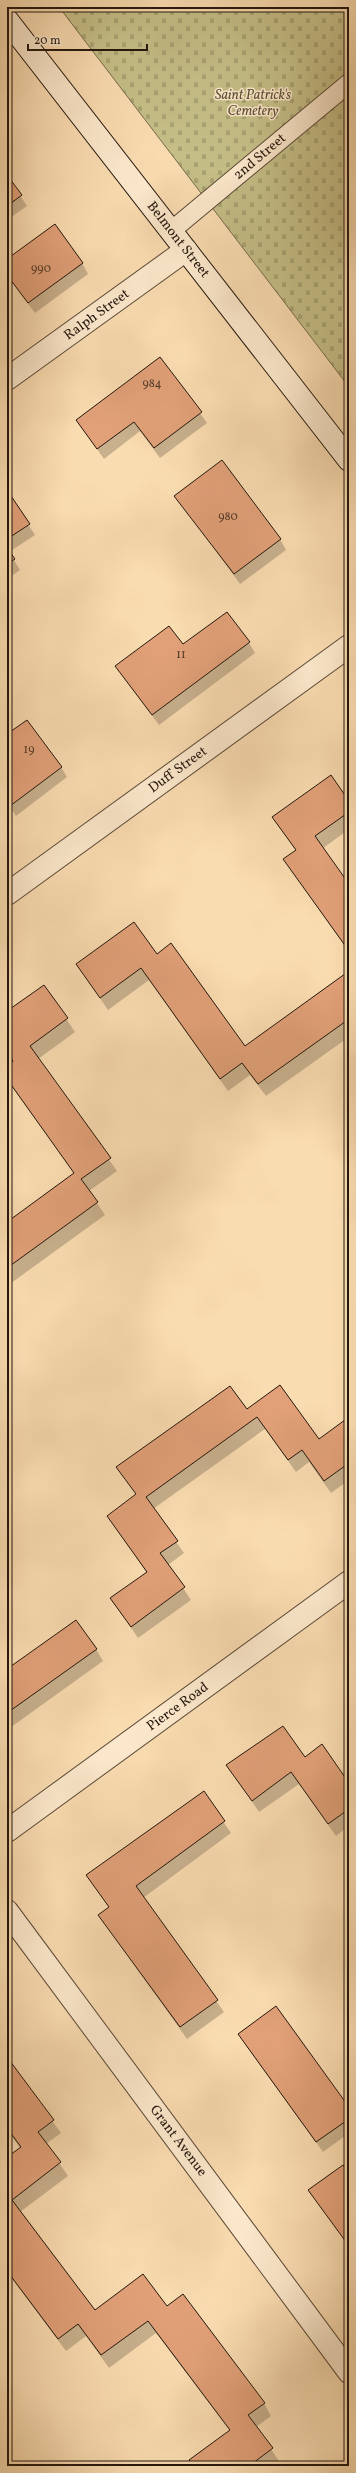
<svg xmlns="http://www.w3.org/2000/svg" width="356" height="2473" font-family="Vollkorn,serif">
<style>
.cemetery{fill:url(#cemetery-stones);stroke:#746a4a}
.shadow{fill:#0003}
.building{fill:#e1a078;stroke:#23170d}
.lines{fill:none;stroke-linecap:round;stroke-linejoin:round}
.service-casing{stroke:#594836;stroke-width:20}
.minor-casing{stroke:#594836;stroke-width:24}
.secondary-casing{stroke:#23170d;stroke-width:24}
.service{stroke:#fce8cc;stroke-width:18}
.minor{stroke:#fce8cc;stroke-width:22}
.secondary{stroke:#fce8cc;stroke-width:22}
.labels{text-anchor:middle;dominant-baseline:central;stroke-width:3;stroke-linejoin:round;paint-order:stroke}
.number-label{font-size:12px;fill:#523928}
.park-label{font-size:14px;font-style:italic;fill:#5c5138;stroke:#fce8cc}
.street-label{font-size:14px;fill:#23170d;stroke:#fce8cc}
</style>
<defs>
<pattern id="cemetery-stones" width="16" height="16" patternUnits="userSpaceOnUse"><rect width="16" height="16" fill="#c5be87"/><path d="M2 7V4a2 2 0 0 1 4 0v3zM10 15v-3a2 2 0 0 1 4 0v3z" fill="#a9a373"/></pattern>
</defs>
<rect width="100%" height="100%" fill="#fadcb1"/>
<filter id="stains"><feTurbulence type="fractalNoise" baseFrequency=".005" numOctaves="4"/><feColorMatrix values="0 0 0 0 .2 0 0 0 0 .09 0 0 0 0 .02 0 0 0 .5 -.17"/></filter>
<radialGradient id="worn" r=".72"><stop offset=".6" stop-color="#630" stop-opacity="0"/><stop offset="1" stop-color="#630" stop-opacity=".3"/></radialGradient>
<polygon class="cemetery" points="59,7 349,7 349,387"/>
<g class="shadow">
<polygon points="7,176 27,206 7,220"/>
<polygon points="7,261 82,263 88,274 35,313 7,276"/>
<polygon points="160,358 207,423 160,458 140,431 104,459 77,420"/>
<polygon points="7,492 35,535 9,552 20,570 7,579"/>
<polygon points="176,496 280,539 286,550 240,584"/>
<polygon points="249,643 255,653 159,725 123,676 183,645"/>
<polygon points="7,735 61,767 67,777 16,816 10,807 7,809"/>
<polygon points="349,802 349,829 322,849 349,886 349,952 284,859 296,851 274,818"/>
<polygon points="156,955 245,1047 349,972 349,1037 266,1096 250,1075 228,1091 149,980 108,1010 77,964"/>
<polygon points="44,986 75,1032 38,1059 117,1171 89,1191 105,1215 7,1286 7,1223 75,1174 7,1080 7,1066 13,1062 7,1054 7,1012"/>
<polygon points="349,1252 349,1258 346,1254"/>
<polygon points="246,1410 319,1441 349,1419 349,1480 331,1493 309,1462 296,1472 265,1429 153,1509 184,1553 168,1565 191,1600 138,1638 111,1598 147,1573 108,1517 137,1496 118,1467"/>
<polygon points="96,1649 103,1661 7,1730 7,1671"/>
<polygon points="305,1758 349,1784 349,1826 336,1836 299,1784 259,1812 228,1766"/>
<polygon points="203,1792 231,1833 143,1898 224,2012 187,2039 107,1927 100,1915 109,1908 87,1875"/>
<polygon points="245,2044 349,2109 349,2133 323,2152"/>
<polygon points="7,2059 61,2133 46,2144 68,2176 20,2212 95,2312 166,2308 264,2403 271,2416 256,2427 279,2461 273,2466 194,2466 191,2461 230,2431 156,2333 109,2368 86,2336 66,2351 7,2272 7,2158 20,2148 7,2130"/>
<polygon points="349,2174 349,2247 310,2190"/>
</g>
<g class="building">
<polygon points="7,175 22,195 7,206"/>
<polygon points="55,224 83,263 28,303 7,275 7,259"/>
<polygon points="160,357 202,412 154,448 134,422 97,449 76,420"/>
<polygon points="222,460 281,539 234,574 174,496"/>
<polygon points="7,490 30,524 7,539"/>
<polygon points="7,548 15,559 7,564"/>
<polygon points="227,612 250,642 152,715 115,666 169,626 183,644"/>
<polygon points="27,720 62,767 10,806 7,803 7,734"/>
<polygon points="331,775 349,801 349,812 315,836 349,884 349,951 283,859 296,850 272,817"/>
<polygon points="134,922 157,954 171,943 245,1046 349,971 349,1019 258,1084 242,1063 220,1079 141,968 100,998 76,964"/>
<polygon points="44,985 68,1018 30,1046 111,1158 81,1179 98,1202 7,1268 7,1222 74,1173 7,1079 7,1065 13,1061 7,1053 7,1011"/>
<polygon points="280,1385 319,1439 349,1417 349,1463 324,1481 302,1450 288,1460 257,1417 146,1497 178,1541 160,1553 185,1587 131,1627 110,1598 147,1572 107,1516 136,1494 116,1467 230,1386 247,1409"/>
<polygon points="76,1620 97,1649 7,1713 7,1669"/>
<polygon points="283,1726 305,1757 322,1744 349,1783 349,1809 328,1824 291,1772 252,1801 226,1765"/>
<polygon points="204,1791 225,1821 136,1886 218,2000 180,2027 98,1915 109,1907 86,1875"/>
<polygon points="276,2006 349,2107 349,2119 316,2142 238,2034"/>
<polygon points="7,2057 54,2120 38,2132 61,2162 12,2200 95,2310 143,2274 167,2306 183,2294 265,2403 248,2415 273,2448 249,2466 194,2466 189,2460 230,2430 148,2321 101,2355 78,2324 58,2339 7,2271 7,2157 21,2147 7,2128"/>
<polygon points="343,2165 349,2173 349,2246 308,2190"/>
<polygon points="7,2456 15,2466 7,2466"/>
</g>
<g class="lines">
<defs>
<polyline id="service" points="171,231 349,83"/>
<g id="minor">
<polyline points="7,379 186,250"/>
<polyline points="7,894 349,646"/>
<polyline points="7,1831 349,1582"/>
<polyline points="7,1911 349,2372"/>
</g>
<polyline id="secondary" points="7,20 349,460"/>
</defs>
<use href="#service" class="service-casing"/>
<use href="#minor" class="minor-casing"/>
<use href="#secondary" class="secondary-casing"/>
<use href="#service" class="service"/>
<use href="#minor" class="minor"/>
<use href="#secondary" class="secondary"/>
</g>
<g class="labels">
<g class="number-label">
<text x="41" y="269">990</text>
<text x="152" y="384">984</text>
<text x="228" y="517">980</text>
<text x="181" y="655">11</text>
<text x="29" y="750">19</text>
</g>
<g class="park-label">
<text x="253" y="95">Saint Patrick's<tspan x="253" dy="16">Cemetery</tspan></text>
</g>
<g class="street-label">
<text transform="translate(260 157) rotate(-40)">2nd Street</text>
<text transform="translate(178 240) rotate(52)">Belmont Street</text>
<text transform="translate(97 315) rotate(-36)">Ralph Street</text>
<text transform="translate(178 770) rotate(-36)">Duff Street</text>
<text transform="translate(178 1707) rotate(-36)">Pierce Road</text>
<text transform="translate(178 2141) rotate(53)">Grant Avenue</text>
</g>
</g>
<rect width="356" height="2473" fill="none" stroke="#fadcb1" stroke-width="24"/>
<rect x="8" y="8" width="340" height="2457" fill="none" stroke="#23170d" stroke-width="2"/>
<rect x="12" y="12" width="332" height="2449" fill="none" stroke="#23170d"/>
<path d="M28 44v6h119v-6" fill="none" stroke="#23170d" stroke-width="2"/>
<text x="34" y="44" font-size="12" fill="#23170d" stroke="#fce8cc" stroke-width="3" paint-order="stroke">20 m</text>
<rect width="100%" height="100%" filter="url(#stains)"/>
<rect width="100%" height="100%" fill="url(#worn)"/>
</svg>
